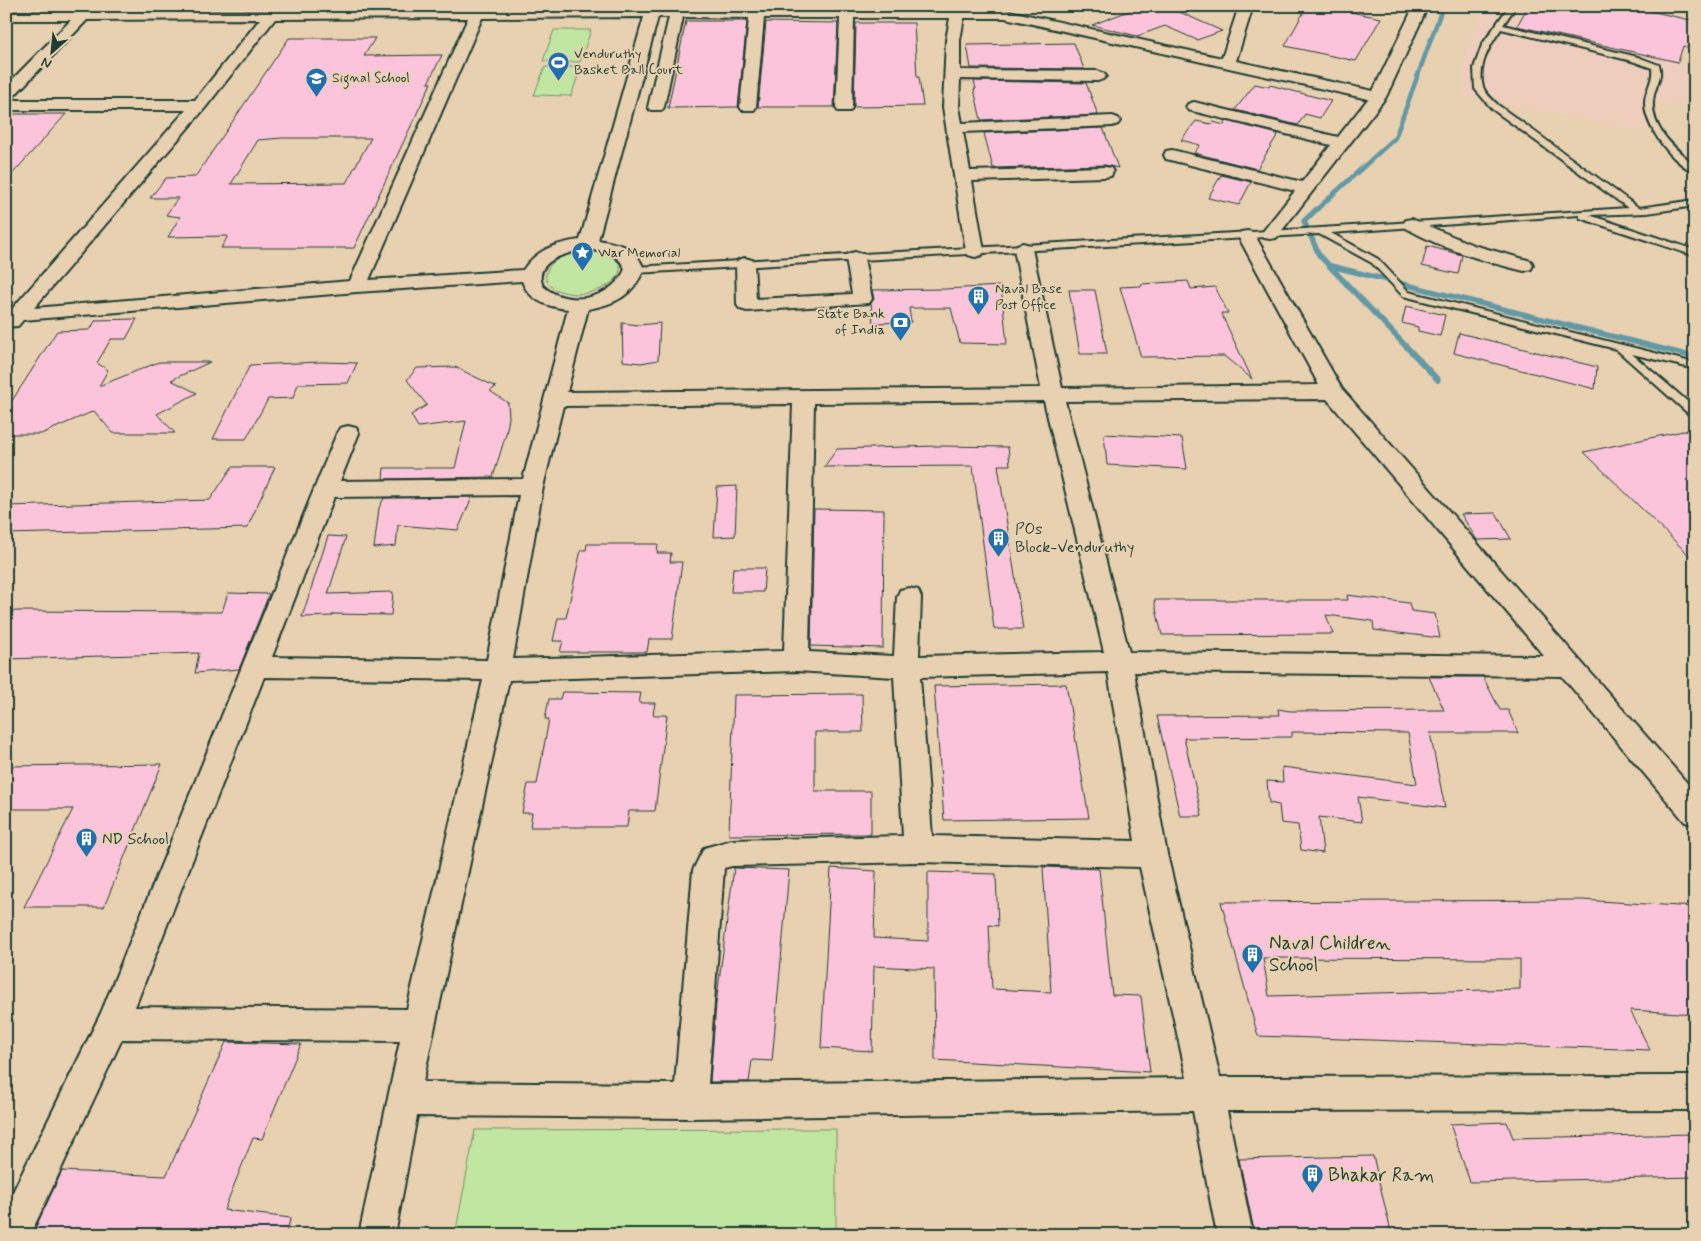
<svg xmlns="http://www.w3.org/2000/svg" width="1701" height="1241" font-family="Mynerve,sans-serif">
<style>
.built{fill:#eecdbd}
.green{fill:#c1e6a1;stroke:#70926a}
.lines{fill:none;stroke-linecap:round;stroke-linejoin:round}
.stream-far1{stroke:#6399a5;stroke-width:4.5}
.stream{stroke:#6399a5;stroke-width:5.5}
.building{fill:#fcc4da;stroke:#1f3d34;fill-rule:evenodd}
.lane-casing{stroke:#1f3d34;stroke-width:4}
.street-casing{stroke:#1f3d34;stroke-width:4}
.lane{fill:#e8d1b1;fill-rule:evenodd}
.street{fill:#e8d1b1;fill-rule:evenodd}
.labels{text-anchor:middle;dominant-baseline:central;stroke-width:4;stroke-linejoin:round;paint-order:stroke}
.far-poi-label{font-size:14px;fill:#1f3d34;stroke:#e8d1b1;text-anchor:start}
.poi-label{font-size:16px;fill:#1f3d34;stroke:#e8d1b1;text-anchor:start}
.near-poi-label{font-size:19px;fill:#1f3d34;stroke:#e8d1b1;text-anchor:start}
</style>
<rect width="100%" height="100%" fill="#e8d1b1"/>
<filter id="ink" filterUnits="userSpaceOnUse"><feTurbulence type="fractalNoise" baseFrequency=".02" numOctaves="2"/><feDisplacementMap in="SourceGraphic" scale="10" xChannelSelector="R" yChannelSelector="G"/><feConvolveMatrix kernelMatrix="1 2 1 2 8 2 1 2 1" color-interpolation-filters="sRGB"/></filter>
<g filter="url(#ink)">
<polygon class="built" points="1485,6 1525,6 1516,27 1689,67 1695,52 1695,101 1655,103 1648,132 1463,95 1465,54"/>
<g class="green">
<polygon points="554,30 591,30 580,62 543,61"/>
<polygon points="545,67 581,67 571,96 534,95"/>
<path d="M590,251C654,259 602,306 560,291C534,282 548,261 567,254C575,252 582,251 590,251Z"/>
<polygon points="836,1129 836,1235 455,1235 475,1130"/>
</g>
<g class="lines">
<polyline class="stream-far1" points="1316,210 1395,138 1443,6"/>
<g class="stream">
<polyline points="1317,209 1304,221 1319,255 1438,380"/>
<polyline points="1331,266 1695,357"/>
</g>
</g>
<g class="building">
<polygon points="1142,6 1166,6 1222,31 1197,40 1165,26 1137,36 1092,25"/>
<polygon points="1307,6 1320,6 1381,18 1356,61 1285,46"/>
<polygon points="1528,6 1564,6 1577,9 1578,6 1627,6 1695,21 1695,38 1691,48 1683,46 1678,62 1517,26"/>
<polygon points="686,21 747,21 738,107 668,108"/>
<polygon points="766,22 838,23 834,107 758,107"/>
<polygon points="856,23 914,23 917,77 919,77 923,106 854,107"/>
<path d="M289,38H375L364,56L442,55L428,83H431L354,248H221L228,236L168,237L180,217L166,215L178,198H150L166,178L195,177ZM282,138H371L346,183L231,184L258,140Z"/>
<polygon points="1074,43 1084,69 971,68 967,45"/>
<polygon points="974,81 1086,83 1098,115 981,120 974,89 976,89"/>
<polygon points="1255,84 1269,87 1270,85 1331,101 1320,118 1305,114 1298,125 1235,110"/>
<polygon points="6,114 66,114 6,181"/>
<polygon points="1196,121 1211,124 1213,122 1224,125 1227,121 1278,134 1257,169 1194,153 1200,145 1181,140"/>
<polygon points="1103,128 1118,168 1105,165 993,168 984,133"/>
<polygon points="1221,175 1251,182 1239,205 1208,198"/>
<polygon points="1427,246 1462,255 1458,274 1422,266"/>
<polygon points="1188,281 1191,289 1215,287 1228,313 1221,313 1252,379 1224,356 1141,357 1120,287 1142,286 1141,284"/>
<polygon points="1001,286 1007,344 960,343 951,308 909,308 911,322 873,323 871,303 874,299 872,290 945,289"/>
<polygon points="1069,290 1095,290 1107,354 1080,354"/>
<polygon points="1406,306 1445,315 1440,336 1418,331 1418,327 1402,323"/>
<polygon points="137,319 126,339 111,339 97,363 108,370 99,386 159,362 210,362 171,380 197,393 157,414 175,433 113,433 94,411 41,434 6,434 6,410 57,331 90,330 96,320"/>
<polygon points="622,323 638,325 660,323 658,360 641,363 623,361"/>
<polygon points="1459,333 1597,367 1595,389 1454,353"/>
<polygon points="321,362 357,363 348,383 298,384 293,398 268,399 246,439 213,439 250,365"/>
<polygon points="455,367 496,387 490,391 508,403 509,418 506,434 493,477 383,479 384,468 455,468 466,421 418,427 411,415 427,405 407,380 417,368"/>
<polygon points="1688,430 1695,435 1695,561 1584,452"/>
<polygon points="1104,434 1182,438 1187,469 1107,465"/>
<polygon points="937,446 1008,447 1010,465 998,465 1023,629 994,629 973,466 824,467 837,449"/>
<polygon points="232,467 275,467 247,528 6,534 6,506 210,500"/>
<polygon points="737,486 735,536 714,537 717,487"/>
<polygon points="472,497 458,530 398,525 396,546 374,548 379,508 384,498"/>
<polygon points="814,509 884,510 883,648 811,646"/>
<polygon points="1496,513 1511,539 1477,540 1461,514"/>
<polygon points="328,536 346,537 328,594 393,592 391,615 333,614 332,616 302,617"/>
<polygon points="587,544 658,544 657,553 671,553 670,562 682,562 672,639 649,639 647,652 560,652 563,641 553,641 558,618 566,618 581,550 586,550"/>
<polygon points="733,568 765,568 763,592 731,592"/>
<polygon points="228,593 269,594 239,669 195,673 199,653 6,659 6,611 222,612"/>
<polygon points="1347,595 1409,603 1411,611 1435,614 1440,638 1374,630 1373,621 1326,615 1333,634 1162,635 1154,600 1348,600"/>
<polygon points="1429,677 1483,677 1500,710 1508,710 1518,733 1430,733 1445,808 1358,797 1362,822 1319,817 1323,853 1301,850 1298,825 1281,823 1279,805 1269,803 1267,781 1283,782 1282,767 1417,784 1408,733 1292,732 1292,737 1184,738 1202,816 1180,816 1157,716 1279,715 1278,709 1290,711 1444,710"/>
<polygon points="1066,684 1089,818 944,820 934,686"/>
<polygon points="562,692 641,693 639,703 655,703 653,715 667,715 655,811 629,811 627,827 530,827 532,813 522,813 528,784 537,784 549,719 545,719 549,699 560,699"/>
<polygon points="862,694 863,732 815,732 815,791 871,791 871,834 729,835 734,695"/>
<polygon points="162,764 104,907 24,907 73,809 6,809 6,766"/>
<polygon points="1043,867 1099,869 1112,995 1141,996 1150,1072 935,1060 934,969 874,966 872,1051 821,1048 831,868 876,871 874,938 928,941 928,872 996,874 998,926 989,925 992,989 1051,992"/>
<polygon points="734,868 789,870 772,1061 752,1060 749,1082 710,1082 716,1004"/>
<path d="M1582,900L1695,907V1014L1630,1010L1650,1050L1258,1036L1221,902ZM1263,958L1520,959V989L1269,996Z"/>
<polygon points="226,1042 301,1044 262,1139 253,1138 224,1210 291,1218 285,1235 32,1235 62,1171 166,1176"/>
<polygon points="1507,1122 1513,1138 1695,1134 1695,1177 1470,1182 1450,1124"/>
<polygon points="1373,1156 1391,1232 1367,1235 1255,1235 1239,1159"/>
</g>
<g class="lines">
<defs>
<path id="lane" d="M1509,6H1516L1503,25L1638,57L1659,65C1663,76 1656,85 1654,95C1647,126 1674,148 1695,165V172C1673,164 1644,126 1645,102C1645,90 1654,81 1652,68L1632,61L1501,29C1490,45 1477,66 1483,87C1485,93 1493,100 1498,105L1639,208L1695,200V206L1647,213L1589,215L1695,250V256L1580,218L1579,215L1331,233L1378,259L1409,292L1695,363V369L1632,354L1695,408V417L1691,416L1616,349L1403,296L1372,263L1319,234L635,273L630,270L635,267L1321,228L1628,208L1492,109L1475,89L1474,68L1482,45Z"/>
<g id="street">
<path d="M85,6H95L97,9L95,11H267L270,6H285L282,10L646,9L647,6H661L660,9H840V6H854V9L953,10L956,6H971L968,10H1005L1222,58L1239,6H1253L1236,61L1373,91L1414,6H1428L1386,97L1276,238L1270,239L1264,238L1261,234L1295,191L1166,159L1164,155L1166,151L1172,150L1302,182L1331,145L1188,110L1186,107L1188,104L1194,102L1338,137L1368,99L1005,18H964L960,40V70L1098,71L1103,73L1106,76L1103,79L1098,81L960,79L959,107L962,123L1112,116L1118,118L1120,121L1118,124L1112,126L963,132L970,171L1105,167L1111,168L1113,172L1111,176L1105,177L972,181L984,251L982,255L975,257L968,255L966,251L943,107L946,40L950,18H854L852,108L850,111H838L836,108L840,18H764L756,107L754,110H742L740,107L749,18L683,17L664,107L662,110H650L648,107L669,17H658L598,240C621,244 635,246 644,269C633,296 615,304 588,309L567,392L1041,388L1014,249L1017,245L1023,243L1029,245L1032,249L1062,388L1319,385L1238,236L1241,232L1247,231L1253,232L1342,389L1695,792V825L1685,822L1562,676L1134,672L1167,854L1220,1077L1695,1076V1110L1227,1111L1253,1235H1217L1193,1111L690,1118L417,1116L395,1235H359L400,1041L122,1039L30,1235H6V1206L101,1013L337,433L340,428L348,426L356,428L359,433L340,481L523,479L568,309C549,307 529,301 522,281L357,292L23,320L18,326L6,327V310H11L186,110H6V100H195L260,19L87,20L12,98L6,100V86L71,20H6V12L80,11ZM644,17L580,240C557,243 537,249 523,270L369,280L482,18ZM468,18L350,281L34,308L205,108L275,19ZM588,249C603,252 619,253 625,269C612,300 567,308 543,286C531,260 570,252 588,249ZM1327,399L1544,656L1129,652L1065,401ZM1044,401L1104,652L919,656L921,597L918,590L909,588L900,590L897,597L894,656L809,652L814,403ZM793,404L784,651L513,659L543,487L563,406ZM519,495L487,660L272,657L334,497ZM796,671L894,677L903,836L732,840L704,848L693,870L675,1084L423,1082L509,680ZM1108,672L1135,841L932,836L920,677ZM264,677L483,680L407,1009L135,1007ZM918,862L1140,867L1187,1078L708,1084L724,868L732,866Z"/>
<path d="M1412,219L1473,245L1531,261L1533,265L1531,269L1524,271C1482,261 1443,249 1406,228L1403,224L1406,220Z"/>
<polygon points="855,252 862,254 864,258 872,299 869,303 747,311 740,309 737,305 736,264 738,260 745,258 752,260 754,264 756,299 852,294 846,258 848,254"/>
</g>
</defs>
<use href="#lane" class="lane-casing"/>
<use href="#street" class="street-casing"/>
<use href="#lane" class="lane"/>
<use href="#street" class="street"/>
</g>
</g>
<defs>
<symbol id="stadium-pin" viewBox="-11 -11 22 30"><path d="M0 17L-7.5 6A9.5 9.5 0 1 1 7.5 6Z" fill="#1f6fb2" stroke="#e8d1b1"/><path d="M0-5a6.5 5 0 1 0 0 10a6.5 5 0 1 0 0-10ZM-3.5-1.8h7v3.6h-7Z" fill="#fff"/></symbol>
<symbol id="school-pin" viewBox="-11 -11 22 30"><path d="M0 17L-7.5 6A9.5 9.5 0 1 1 7.5 6Z" fill="#1f6fb2" stroke="#e8d1b1"/><path d="M0-5L7-2L0 1L-7-2ZM-4 1L0 2.5L4 1V4Q0 6-4 4Z" fill="#fff"/></symbol>
<symbol id="sight-pin" viewBox="-11 -11 22 30"><path d="M0 17L-7.5 6A9.5 9.5 0 1 1 7.5 6Z" fill="#1f6fb2" stroke="#e8d1b1"/><path d="M0-6L1.8-2.2L6-1.7L2.9 1.2L3.7 5.4L0 3.3L-3.7 5.4L-2.9 1.2L-6-1.7L-1.8-2.2Z" fill="#fff"/></symbol>
<symbol id="building-pin" viewBox="-11 -11 22 30"><path d="M0 17L-7.5 6A9.5 9.5 0 1 1 7.5 6Z" fill="#1f6fb2" stroke="#e8d1b1"/><path d="M-4-6H4V6H1V3H-1V6H-4ZM-2.5-4.3h1.7v1.8h-1.7ZM.8-4.3h1.7v1.8H.8ZM-2.5-1h1.7V.8h-1.7ZM.8-1h1.7V.8H.8Z" fill="#fff"/></symbol>
<symbol id="bank-pin" viewBox="-11 -11 22 30"><path d="M0 17L-7.5 6A9.5 9.5 0 1 1 7.5 6Z" fill="#1f6fb2" stroke="#e8d1b1"/><path d="M-6-4H6V4H-6ZM0-2.3a2.3 2.3 0 1 0 0 4.6a2.3 2.3 0 1 0 0-4.6Z" fill="#fff"/></symbol>
</defs>
<g fill-rule="evenodd">
<use href="#stadium-pin" x="546" y="50" width="25" height="34"/>
<use href="#school-pin" x="304" y="66" width="25" height="34"/>
<use href="#sight-pin" x="570" y="240" width="25" height="34"/>
<use href="#building-pin" x="966" y="284" width="25" height="34"/>
<use href="#bank-pin" x="888" y="310" width="25" height="34"/>
<use href="#building-pin" x="986" y="526" width="25" height="34"/>
<use href="#building-pin" x="74" y="826" width="25" height="34"/>
<use href="#building-pin" x="1240" y="942" width="25" height="34"/>
<use href="#building-pin" x="1300" y="1162" width="25" height="34"/>
</g>
<g class="labels">
<g class="far-poi-label">
<text x="574" y="54">Venduruthy<tspan x="574" dy="16">Basket Ball Court</tspan></text>
<text x="332" y="78">Signal School</text>
<text x="598" y="253">War Memorial</text>
<text x="995" y="289">Naval Base<tspan x="995" dy="16">Post Office</tspan></text>
<text x="885" y="314" text-anchor="end">State Bank<tspan x="885" dy="16">of India</tspan></text>
</g>
<g class="poi-label">
<text x="1015" y="529">POs<tspan x="1015" dy="18">Block-Venduruthy</tspan></text>
<text x="102" y="839">ND School</text>
</g>
<g class="near-poi-label">
<text x="1269" y="943">Naval Children<tspan x="1269" dy="22">School</tspan></text>
<text x="1328" y="1175">Bhakar Ram</text>
</g>
</g>
<rect width="1701" height="1241" fill="none" stroke="#e8d1b1" stroke-width="25"/>
<rect x="12" y="12" width="1676" height="1216" fill="none" stroke="#1f3d34" stroke-width="2" filter="url(#ink)"/>
<g transform="translate(52 52) rotate(207)" stroke="#e8d1b1" stroke-width="4" paint-order="stroke">
<path d="M0-4L9 19L0 12L-9 19Z" fill="#1f3d34"/>
<text y="-8" font-size="14" font-weight="bold" text-anchor="middle" fill="#1f3d34">N</text>
</g>
</svg>
